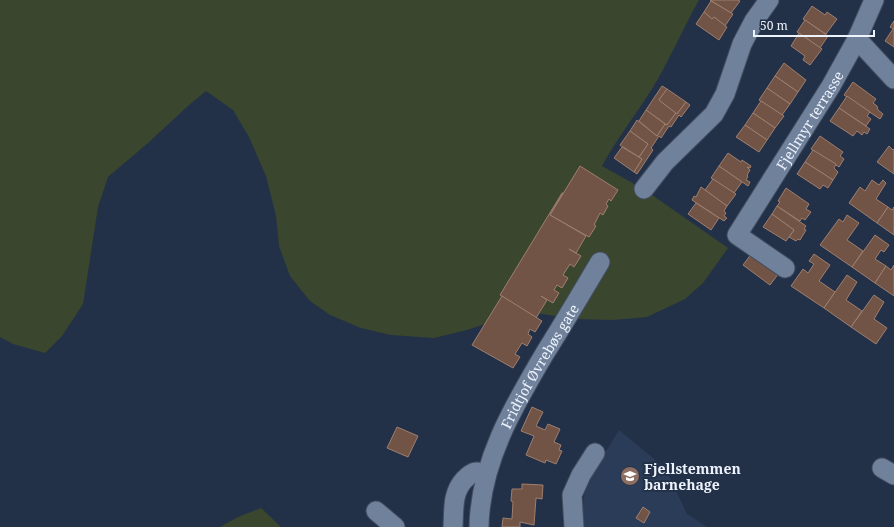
<svg xmlns="http://www.w3.org/2000/svg" width="894" height="527" font-family="'Noto Serif',serif">
<style>
.built{fill:#2a3c57}
.green{fill:#3a462d}
.building{fill:#715445;stroke:#9e7f6f}
.lines{fill:none;stroke-linecap:round;stroke-linejoin:round}
.minor-casing{stroke:#424d5f;stroke-width:21}
.minor{stroke:#70819c;stroke-width:19}
.labels{text-anchor:middle;dominant-baseline:central;stroke-width:4;stroke-linejoin:round;paint-order:stroke}
.street-label{font-size:14px;fill:#edf3fc;stroke:#233148}
.poi-label{font-size:14px;font-weight:bold;fill:#edf3fc;stroke:#233148;text-anchor:start}
</style>
<rect width="100%" height="100%" fill="#233148"/>
<polygon class="built" points="619,430 666,469 687,514 707,527 582,527 580,523 586,483"/>
<g class="green">
<path d="M0,0H699C682,30 669,62 650,92C634,117 616,140 602,166L645,190L728,248L703,283L685,299L647,317L613,320L575,319L536,313L494,321L467,330L434,338L391,335L361,328L330,315L310,301L290,276L279,246L276,216L266,176L249,137L233,110L206,91L189,105L148,143L108,177L98,207L83,304L62,336L45,353L13,344L0,337Z"/>
<polygon points="261,508 281,527 220,527 238,517"/>
</g>
<g class="building">
<polygon points="710,0 738,0 740,1 731,13"/>
<polygon points="711,1 733,14 725,26 714,17 712,19 704,12"/>
<polygon points="812,6 825,15 827,12 837,19 826,34 803,19"/>
<polygon points="704,12 712,19 714,17 727,27 719,40 696,24"/>
<polygon points="805,20 828,36 820,48 797,32"/>
<polygon points="894,21 894,29 890,27"/>
<polygon points="893,29 894,29 894,47 885,41"/>
<polygon points="799,33 822,49 810,65 803,60 805,56 791,46"/>
<polygon points="784,63 806,80 798,92 775,76"/>
<polygon points="775,76 798,92 790,104 767,88"/>
<polygon points="853,82 876,99 873,103 877,106 878,110 883,114 880,119 844,95"/>
<polygon points="662,86 667,89 659,100 676,113 667,125 646,110"/>
<polygon points="767,88 790,104 782,115 759,100"/>
<polygon points="667,89 686,102 677,114 659,100"/>
<polygon points="847,96 870,112 867,116 871,119 866,126 839,108"/>
<polygon points="761,101 784,116 775,128 753,113"/>
<polygon points="686,102 690,105 681,117 679,115 671,127 669,126 661,138 659,136 651,148 653,150 637,174 634,172 642,159 639,157 648,144 630,131 637,120 657,136 665,124 667,125 676,113 677,114"/>
<polygon points="839,108 870,129 867,134 864,132 862,135 857,131 853,136 830,121"/>
<polygon points="646,110 665,124 657,136 639,121"/>
<polygon points="753,113 775,128 767,140 745,125"/>
<polygon points="745,125 767,140 759,152 736,137"/>
<polygon points="630,131 648,144 639,157 620,145"/>
<polygon points="820,136 843,152 840,156 844,159 839,167 811,149"/>
<polygon points="889,146 893,150 894,149 894,174 877,162"/>
<polygon points="622,147 642,159 634,172 614,158"/>
<polygon points="813,150 836,164 834,168 838,172 833,180 805,162"/>
<polygon points="728,153 741,162 742,160 751,166 750,168 747,167 750,170 747,175 748,176 746,180 750,182 748,186 719,166"/>
<polygon points="805,162 833,180 828,188 823,185 820,189 797,174"/>
<polygon points="580,166 618,190 611,201 609,199 606,204 608,206 603,215 600,213 594,225 596,226 589,237 550,215"/>
<polygon points="719,166 742,182 734,193 711,178"/>
<polygon points="713,179 736,194 727,206 705,190"/>
<polygon points="872,180 879,185 883,180 886,183 876,199 888,207 877,223 849,203 860,187 865,191"/>
<polygon points="701,187 727,206 724,211 726,213 724,216 727,218 724,221 692,200 694,196 696,197"/>
<polygon points="786,188 809,204 806,209 811,212 805,220 802,218 800,221 777,206 780,202 778,201"/>
<polygon points="562,193 563,193 550,215 586,236 576,253 569,249 581,256 574,267 570,264 563,275 568,278 562,288 557,285 554,290 559,293 553,303 541,296 547,300 536,318 500,295"/>
<polygon points="696,203 719,218 711,230 688,214"/>
<polygon points="777,206 806,226 804,229 806,230 800,240 798,239 796,241 789,237 794,230 772,214"/>
<polygon points="888,207 892,210 894,207 894,235 877,223"/>
<polygon points="772,214 794,230 786,241 763,227"/>
<polygon points="847,215 859,223 847,240 863,251 852,267 820,245 839,219 843,222"/>
<polygon points="875,235 889,245 884,252 881,250 875,259 886,266 875,283 852,267"/>
<polygon points="752,253 779,273 770,285 743,265"/>
<polygon points="814,254 830,265 819,281 835,292 824,308 791,286 803,269 808,273 814,264 809,261"/>
<polygon points="894,265 894,296 875,283 886,266 891,270"/>
<polygon points="847,275 857,282 846,300 862,311 851,327 824,308"/>
<polygon points="874,295 884,302 874,319 887,328 876,344 851,327"/>
<polygon points="502,296 542,321 535,332 530,329 528,334 532,337 527,346 522,343 515,354 520,357 513,368 472,345"/>
<polygon points="532,407 543,412 536,426 545,430 548,424 560,429 554,442 561,445 559,450 562,451 556,464 546,460 545,463 526,455 534,436 521,431"/>
<polygon points="397,427 418,436 408,457 387,448"/>
<polygon points="522,484 543,485 542,499 536,498 534,525 520,522 520,527 502,527 503,518 512,519 513,502 511,501 512,489 522,489"/>
<polygon points="643,507 650,512 644,523 636,518"/>
</g>
<g class="lines">
<defs>
<g id="minor">
<polyline points="857,39 894,79"/>
<polyline points="644,189 665,162 714,114 725,94 742,44 754,21 769,0"/>
<path id="s1" d="M785,268L737,235L831,86L857,39L874,0"/>
<polyline points="882,468 894,475"/>
<polyline points="376,511 395,527"/>
<path d="M453,527C454,510 452,493 464,480C468,476 472,472 477,472C480,472 484,474 486,475"/>
<path id="s2" d="M479,527C480,463 513,407 545,353C564,323 582,292 600,262"/>
<polyline points="574,527 572,495 581,475 595,453"/>
</g>
</defs>
<use href="#minor" class="minor-casing"/>
<use href="#minor" class="minor"/>
</g>
<defs>
<symbol id="school-disc" viewBox="-11 -11 22 22"><circle r="9.5" fill="#8d6e63" stroke="#233148"/><path d="M0-5L7-2L0 1L-7-2ZM-4 1L0 2.5L4 1V4Q0 6-4 4Z" fill="#fff"/></symbol>
</defs>
<g fill-rule="evenodd">
<use href="#school-disc" x="619" y="465" width="22" height="22"/>
</g>
<g class="labels">
<g class="street-label">
<text stroke="none"><textPath href="#s1" startOffset="194">Fjellmyr terrasse</textPath></text>
<text stroke="none"><textPath href="#s2" startOffset="174">Fridtjof Øvrebøs gate</textPath></text>
</g>
<g class="poi-label">
<text x="644" y="468">Fjellstemmen<tspan x="644" dy="16">barnehage</tspan></text>
</g>
</g>
<path d="M754 30v6h120v-6" fill="none" stroke="#edf3fc" stroke-width="2"/>
<text x="760" y="30" font-size="12" fill="#edf3fc" stroke="#233148" stroke-width="3" paint-order="stroke">50 m</text>
</svg>
